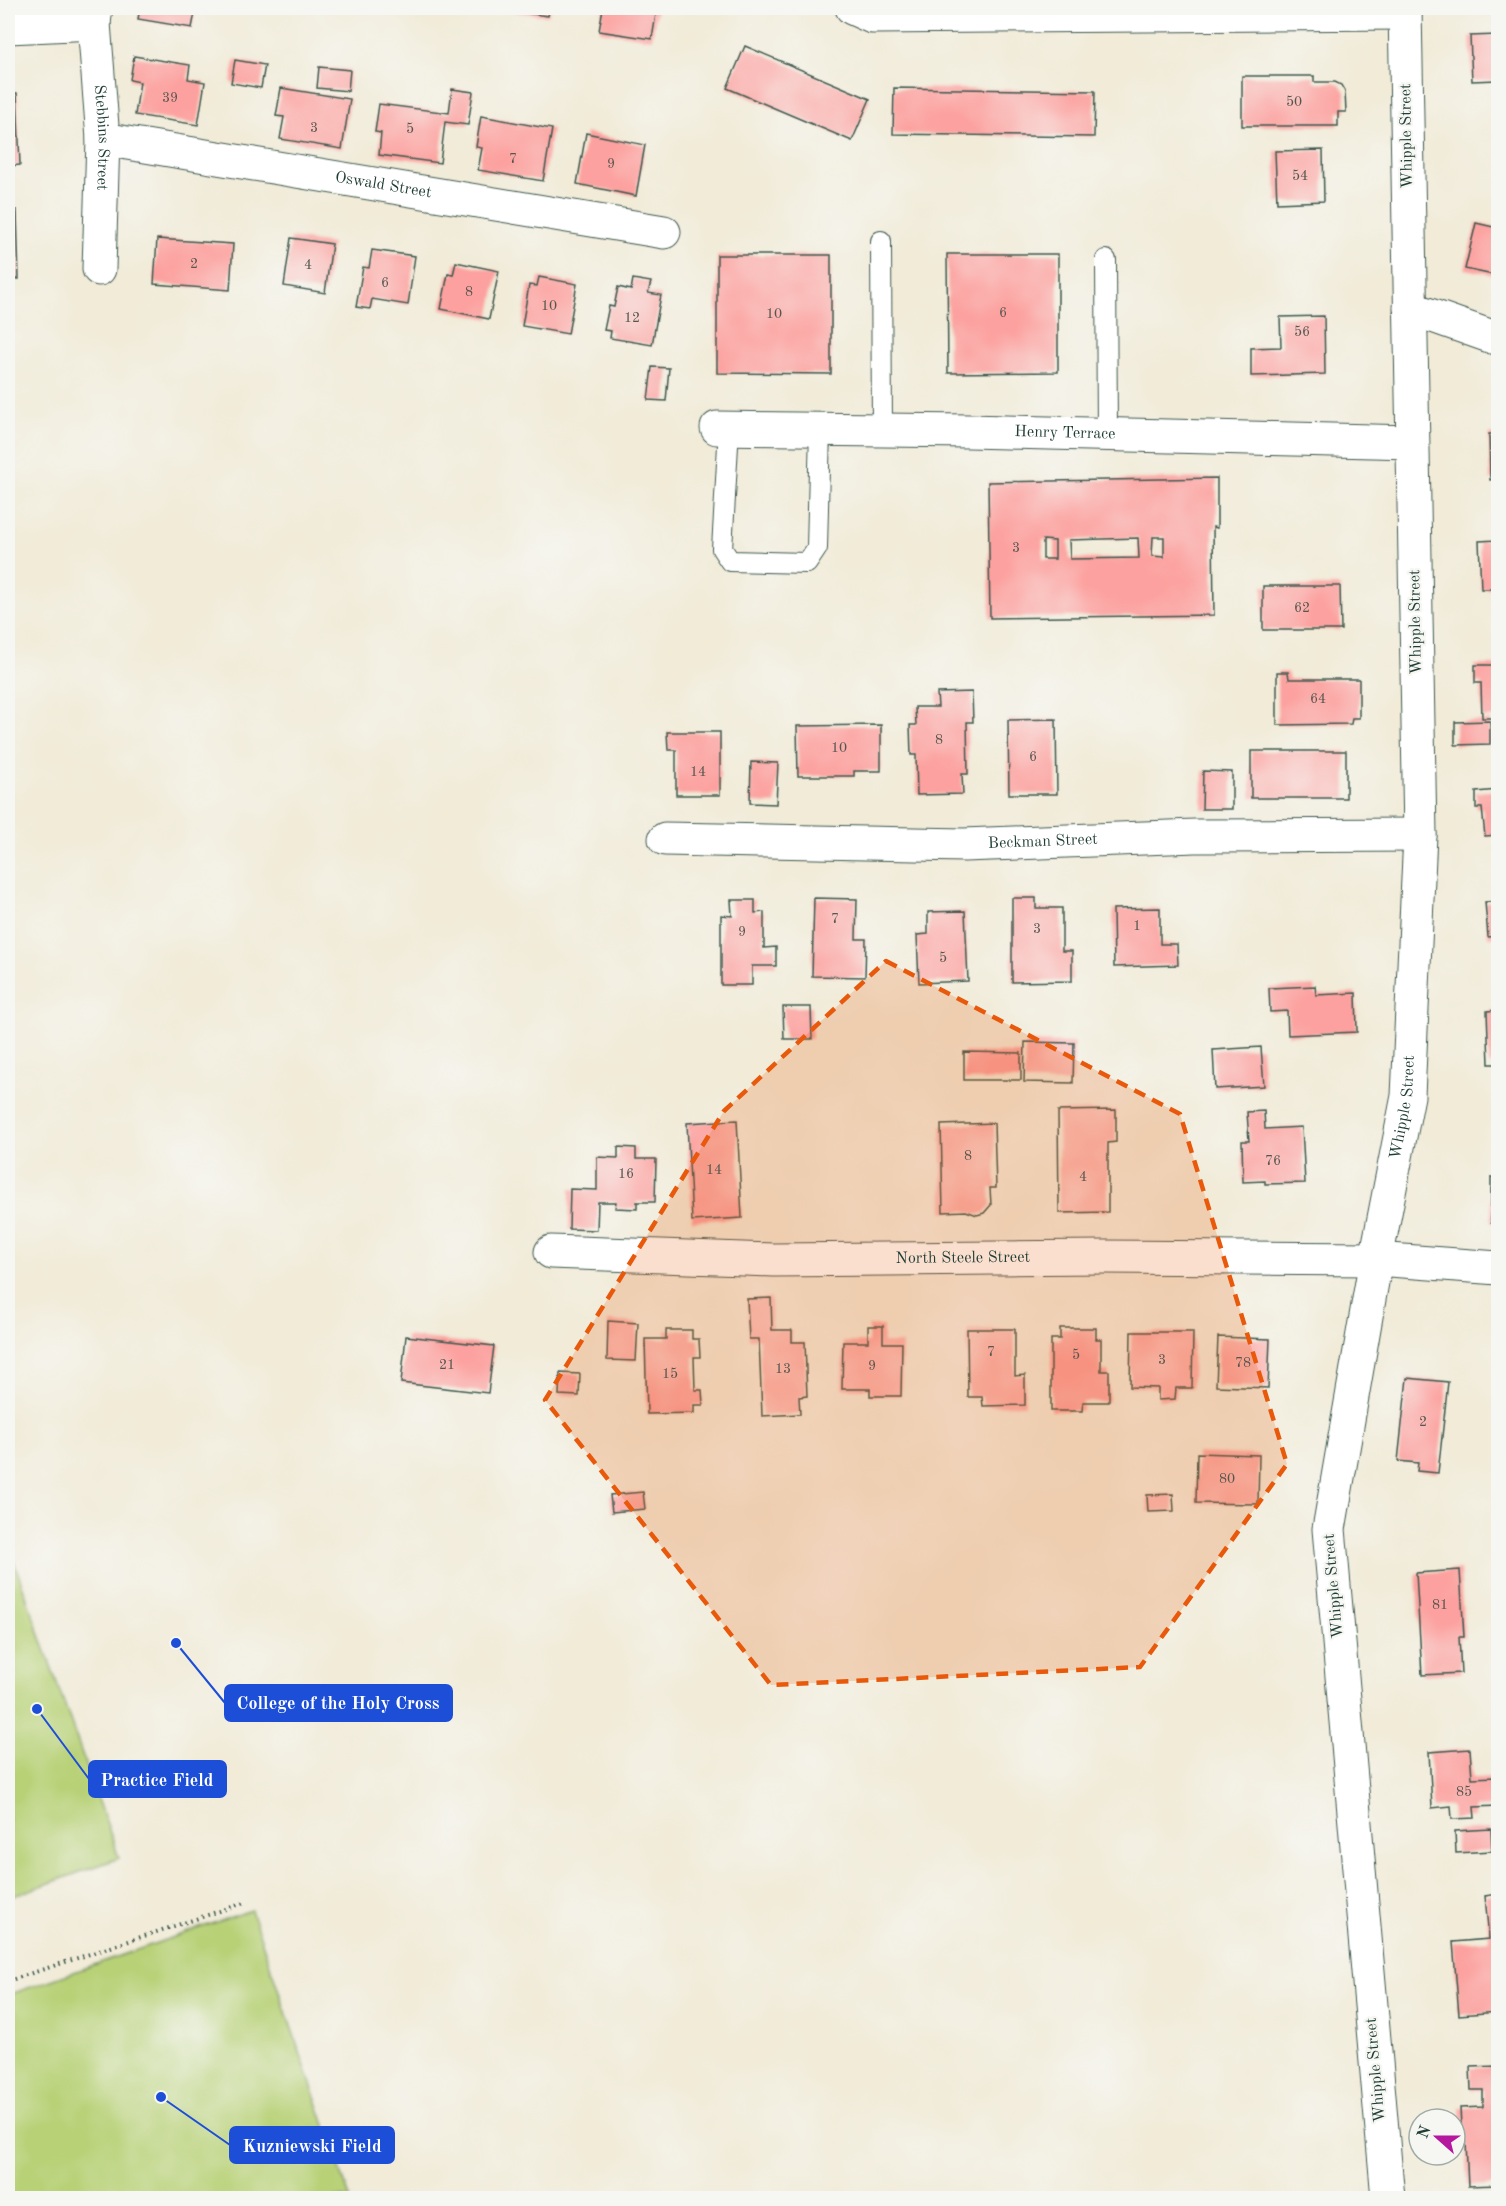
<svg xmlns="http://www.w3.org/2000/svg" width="1506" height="2206" font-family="'Old Standard TT',serif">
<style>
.green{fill:#b8d177;stroke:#6c8756;stroke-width:1.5}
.building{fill:#fca19f;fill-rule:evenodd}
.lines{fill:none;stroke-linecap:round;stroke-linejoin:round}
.service-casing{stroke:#3e574d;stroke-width:22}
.minor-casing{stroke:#3e574d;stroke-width:35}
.path{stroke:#3e574d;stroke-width:4;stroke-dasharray:1.5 4.5;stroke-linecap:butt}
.service{stroke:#fff;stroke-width:20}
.minor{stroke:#fff;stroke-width:33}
.marked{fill:#e8590c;fill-opacity:0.2;stroke:#e8590c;stroke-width:4.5;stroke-dasharray:12 8;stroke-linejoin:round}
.labels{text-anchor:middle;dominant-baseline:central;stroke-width:4.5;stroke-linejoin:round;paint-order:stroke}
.number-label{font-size:14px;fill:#56564f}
.street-label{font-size:16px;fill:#1f3d34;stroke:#f6f6f2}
.leader{fill:none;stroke:#1d4ed8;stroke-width:2}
.callout-dot{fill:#1d4ed8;stroke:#f6f6f2;stroke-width:2}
.callout{fill:#1d4ed8;stroke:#1d4ed8;stroke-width:2}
.callout-label{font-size:18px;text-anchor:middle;font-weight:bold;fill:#fff}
</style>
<rect width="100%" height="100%" fill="#f6f6f2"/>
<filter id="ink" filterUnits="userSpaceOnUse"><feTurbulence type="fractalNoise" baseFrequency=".0167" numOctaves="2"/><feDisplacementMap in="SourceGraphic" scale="12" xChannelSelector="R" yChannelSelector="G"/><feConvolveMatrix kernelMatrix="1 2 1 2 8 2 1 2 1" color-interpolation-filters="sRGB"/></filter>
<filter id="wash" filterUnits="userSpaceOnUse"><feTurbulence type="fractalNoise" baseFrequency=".008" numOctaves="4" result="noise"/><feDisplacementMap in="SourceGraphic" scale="24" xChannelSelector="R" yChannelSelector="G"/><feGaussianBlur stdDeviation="1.35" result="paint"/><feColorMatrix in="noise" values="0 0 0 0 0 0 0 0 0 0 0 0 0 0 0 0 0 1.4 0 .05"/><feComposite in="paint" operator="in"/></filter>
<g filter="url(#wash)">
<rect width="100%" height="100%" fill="#f1ebd8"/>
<g class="green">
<polygon points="13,1559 119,1858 8,1898 8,1560"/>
<polygon points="251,1910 350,2198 8,2198 8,1995"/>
</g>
<g id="blocks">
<g class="building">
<polygon points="140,8 196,8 192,28 138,19"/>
<polygon points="502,8 550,8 548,16 502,10"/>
<polygon points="603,8 657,8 652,39 599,31"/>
<polygon points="1498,35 1498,80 1472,81 1470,36"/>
<polygon points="745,46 870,99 852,141 727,88"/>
<polygon points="134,56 190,65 188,79 205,82 198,125 135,115 140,82 130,80"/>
<polygon points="235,60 265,65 261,88 231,83"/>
<polygon points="319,67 350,70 348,91 317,88"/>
<polygon points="1242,76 1314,76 1314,82 1335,82 1341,85 1345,92 1346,112 1338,112 1338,126 1242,126"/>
<polygon points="281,88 350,99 342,149 280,139 284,117 276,116"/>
<polygon points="894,88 1095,91 1094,137 893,134"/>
<polygon points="452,89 473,92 468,125 445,122 440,163 379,155 381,133 375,132 379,104 449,113"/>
<polygon points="17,93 20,165 8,166 8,94"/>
<polygon points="481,116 552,129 543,181 478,170 482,148 476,147"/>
<polygon points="586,133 645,145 636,196 577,184"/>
<polygon points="1323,150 1324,201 1277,203 1275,151"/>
<polygon points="8,210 17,210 19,279 8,279"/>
<polygon points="1476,223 1498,228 1498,276 1465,269"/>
<polygon points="291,238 332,244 325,293 284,286"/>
<polygon points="157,239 233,244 230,290 154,284"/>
<polygon points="372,250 415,256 408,305 372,299 370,309 356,307 363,267 369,268"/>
<polygon points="947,254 1058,254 1058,372 948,373"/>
<polygon points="717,255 831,255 831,374 717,373"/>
<polygon points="456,262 499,271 489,319 441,309 448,274 453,275"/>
<polygon points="539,277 577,284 568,334 522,326 529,285 537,286"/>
<polygon points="633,279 651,282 648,293 661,295 652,345 610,338 611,331 604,330 609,306 614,307 618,287 631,290"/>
<polygon points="1324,316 1325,374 1251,376 1251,348 1281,347 1280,317"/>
<polygon points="652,367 669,368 666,401 648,400"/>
<polygon points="1489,434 1498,434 1498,479 1490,480"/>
<path d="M1217,478V528L1213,527L1214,615L990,618L988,482ZM1153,537H1164V557L1152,556ZM1138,538L1139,558L1070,559L1069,540ZM1043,540L1055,541V559H1043Z"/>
<polygon points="1498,540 1498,589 1481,589 1479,541"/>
<polygon points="1263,586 1340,586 1341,630 1263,630"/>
<polygon points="1475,665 1498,665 1498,718 1482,718 1481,683 1475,683"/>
<polygon points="1277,672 1288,672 1289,679 1359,679 1359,718 1352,718 1351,724 1277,725"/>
<polygon points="972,692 973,722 967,722 968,774 962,774 963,794 917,795 916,755 911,755 910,725 916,725 915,707 938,707 937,693"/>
<polygon points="1056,719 1057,794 1009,794 1008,720"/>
<polygon points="1490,721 1490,744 1455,745 1455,722"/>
<polygon points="881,725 881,771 854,771 854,776 798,776 797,726"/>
<polygon points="667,732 720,732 720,795 676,795 676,750 668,750"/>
<rect x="1251" y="751" width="95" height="47"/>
<polygon points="751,762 778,763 776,804 750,803"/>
<polygon points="1203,771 1232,772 1232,809 1202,809"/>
<polygon points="1498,790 1498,835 1485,836 1482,808 1476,808 1476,792"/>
<polygon points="814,898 857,899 856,939 866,939 865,977 812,976"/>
<polygon points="1012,898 1036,898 1036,908 1062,908 1062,951 1072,951 1072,981 1012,982"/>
<polygon points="731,900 755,900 755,913 764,912 764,948 776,947 776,966 752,966 752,985 721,985 721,915 732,916"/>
<polygon points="1498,901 1498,936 1488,937 1485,902"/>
<polygon points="1160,908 1160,944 1177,944 1178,965 1114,967 1113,909"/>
<polygon points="965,911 968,981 919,983 917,935 928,934 928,912"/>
<polygon points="1315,986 1316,995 1356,993 1357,1032 1288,1035 1287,1011 1270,1012 1269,988"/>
<polygon points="783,1007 811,1007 812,1039 784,1039"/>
<polygon points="1498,1010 1498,1064 1489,1064 1487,1011"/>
<polygon points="1025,1042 1074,1043 1073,1083 1024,1082"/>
<polygon points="1261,1047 1264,1086 1215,1089 1213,1050"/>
<polygon points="964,1052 1021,1053 1021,1080 964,1080"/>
<polygon points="1116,1110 1116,1142 1108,1143 1108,1212 1059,1213 1058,1111"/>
<polygon points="1264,1111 1265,1129 1302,1127 1305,1183 1265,1184 1265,1181 1243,1182 1242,1141 1249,1141 1247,1112"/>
<polygon points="737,1120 742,1218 692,1221 687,1123"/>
<polygon points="994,1123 996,1188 990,1188 991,1205 984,1213 977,1215 966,1211 943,1212 941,1125"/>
<polygon points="618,1147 636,1148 636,1159 656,1159 655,1202 637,1202 637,1209 615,1208 616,1202 598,1202 597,1230 569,1229 570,1189 597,1190 597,1157 618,1158"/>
<rect x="1491" y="1177" width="7" height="46"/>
<polygon points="771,1298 772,1330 792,1330 792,1342 805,1342 807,1396 799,1397 800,1414 762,1416 759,1339 749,1339 747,1299"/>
<polygon points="608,1321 638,1323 636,1361 607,1360"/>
<polygon points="868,1326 883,1326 883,1343 902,1343 901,1396 870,1396 870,1389 842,1389 843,1342 868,1342"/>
<polygon points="1060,1328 1096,1328 1096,1339 1101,1339 1101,1371 1109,1371 1109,1402 1083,1402 1082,1411 1051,1411 1051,1339 1060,1339"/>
<polygon points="967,1329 1015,1329 1015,1376 1025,1375 1025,1405 983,1406 982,1397 968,1397"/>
<polygon points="666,1330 692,1330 692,1339 699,1339 700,1357 694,1357 695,1390 702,1390 703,1405 694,1405 694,1413 647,1414 645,1339 666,1339"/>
<polygon points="1131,1332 1193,1332 1192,1388 1176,1388 1175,1399 1158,1400 1158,1388 1130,1387"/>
<polygon points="406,1336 494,1346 488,1393 401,1383"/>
<polygon points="1218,1337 1270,1339 1268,1388 1216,1386"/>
<polygon points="560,1373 580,1374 579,1396 559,1395"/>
<polygon points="1407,1378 1448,1382 1438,1473 1417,1471 1418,1463 1398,1461"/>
<polygon points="1197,1453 1259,1455 1258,1504 1196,1503"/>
<polygon points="643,1492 645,1509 612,1512 610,1495"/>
<polygon points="1173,1494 1174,1511 1148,1512 1147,1495"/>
<polygon points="1460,1570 1464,1637 1459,1637 1461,1673 1422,1675 1416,1573"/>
<polygon points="1470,1749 1472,1778 1496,1777 1498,1806 1474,1807 1475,1818 1452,1819 1451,1806 1432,1808 1429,1752"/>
<polygon points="1491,1829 1492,1851 1456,1853 1455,1831"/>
<polygon points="1498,1894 1498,2012 1459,2015 1453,1942 1489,1939 1485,1896"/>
<polygon points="1498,2066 1498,2185 1468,2186 1466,2142 1462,2142 1460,2108 1483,2107 1483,2090 1471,2090 1470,2067"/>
</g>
</g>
</g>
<g filter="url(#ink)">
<use href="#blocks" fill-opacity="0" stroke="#3e574d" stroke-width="1.5"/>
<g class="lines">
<defs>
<g id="service">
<polyline points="881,241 882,430"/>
<polyline points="1106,260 1107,434"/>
<polyline points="729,428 722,549 730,561 807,563 817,548 820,429"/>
</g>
<g id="minor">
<path id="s1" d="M96,8L94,23L103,139L99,269"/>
<polyline points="852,8 872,17 1405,13"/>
<polyline points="8,27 94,23"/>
<path id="s2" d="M103,139L664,232"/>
<polyline points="1410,308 1498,339"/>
<path id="s3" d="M717,428L969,431L1412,442"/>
<path id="s4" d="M665,839L964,845L1195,836L1420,835"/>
<path id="s5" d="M551,1252L774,1260L1105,1257L1376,1259L1498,1268"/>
<path id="s6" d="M1388,2198L1329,1529L1376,1259L1408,1096L1420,835L1405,8"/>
</g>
</defs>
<use href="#service" class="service-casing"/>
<use href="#minor" class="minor-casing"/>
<polyline class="path" points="8,1981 244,1903"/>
<use href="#service" class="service"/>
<use href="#minor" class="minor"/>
</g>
</g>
<path class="marked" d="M886,961L1180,1114L1287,1464L1140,1667L771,1685L545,1400L724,1111Z"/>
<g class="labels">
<g class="number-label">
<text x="170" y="98">39</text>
<text x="1294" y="102">50</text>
<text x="314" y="128">3</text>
<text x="410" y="129">5</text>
<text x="513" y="159">7</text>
<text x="611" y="164">9</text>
<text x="1300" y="176">54</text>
<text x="194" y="264">2</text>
<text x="308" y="265">4</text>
<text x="385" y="283">6</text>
<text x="469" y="292">8</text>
<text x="549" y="306">10</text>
<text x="1003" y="313">6</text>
<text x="774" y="314">10</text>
<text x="632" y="318">12</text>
<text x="1302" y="332">56</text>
<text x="1016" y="548">3</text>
<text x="1302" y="608">62</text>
<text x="1318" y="699">64</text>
<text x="939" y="740">8</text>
<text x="839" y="748">10</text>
<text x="1033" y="757">6</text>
<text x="698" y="772">14</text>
<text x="835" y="919">7</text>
<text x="1137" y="926">1</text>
<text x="1037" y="929">3</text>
<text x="742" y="932">9</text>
<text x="943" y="958">5</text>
<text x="968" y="1156">8</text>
<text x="1273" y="1161">76</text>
<text x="714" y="1170">14</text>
<text x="626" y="1174">16</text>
<text x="1083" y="1177">4</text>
<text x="991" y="1352">7</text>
<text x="1076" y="1355">5</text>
<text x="1162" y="1360">3</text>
<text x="1243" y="1363">78</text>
<text x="447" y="1365">21</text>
<text x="872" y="1366">9</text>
<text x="783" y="1369">13</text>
<text x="670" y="1374">15</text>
<text x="1423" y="1422">2</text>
<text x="1227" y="1479">80</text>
<text x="1440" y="1605">81</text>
<text x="1464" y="1792">85</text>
</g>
<g class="street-label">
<text transform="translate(1407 136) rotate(-91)">Whipple Street</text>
<text stroke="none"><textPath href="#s1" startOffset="130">Stebbins Street</textPath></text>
<text stroke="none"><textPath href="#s2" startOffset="284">Oswald Street</textPath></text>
<text stroke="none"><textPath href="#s3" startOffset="348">Henry Terrace</textPath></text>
<text transform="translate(1416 622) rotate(-91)">Whipple Street</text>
<text stroke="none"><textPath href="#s4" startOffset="378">Beckman Street</textPath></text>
<text stroke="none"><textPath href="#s6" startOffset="1100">Whipple Street</textPath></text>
<text stroke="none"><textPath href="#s5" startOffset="412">North Steele Street</textPath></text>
<text transform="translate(1334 1586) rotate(-95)">Whipple Street</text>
<text transform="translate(1376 2070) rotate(-95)">Whipple Street</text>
</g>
</g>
<path class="leader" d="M176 1643L225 1703M37 1709L89 1779M161 2097L230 2145"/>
<g class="callout-dot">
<circle cx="176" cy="1643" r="6"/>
<circle cx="37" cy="1709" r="6"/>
<circle cx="161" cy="2097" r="6"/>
</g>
<g class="callout">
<rect x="225" y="1685" width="227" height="36" rx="6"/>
<rect x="89" y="1761" width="137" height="36" rx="6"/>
<rect x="230" y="2127" width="164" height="36" rx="6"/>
</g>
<g class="callout-label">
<text x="338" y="1709">College of the Holy Cross</text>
<text x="157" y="1786">Practice Field</text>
<text x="312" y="2152">Kuzniewski Field</text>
</g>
<rect width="1506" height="2206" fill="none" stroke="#f6f6f2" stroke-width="30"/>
<g transform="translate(1437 2137) rotate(291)"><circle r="28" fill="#f6f6f2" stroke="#a0aca6" stroke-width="1.5"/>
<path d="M0-4.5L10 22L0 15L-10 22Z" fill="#b5179e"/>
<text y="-9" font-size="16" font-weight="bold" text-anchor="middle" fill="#1f3d34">N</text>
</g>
</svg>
